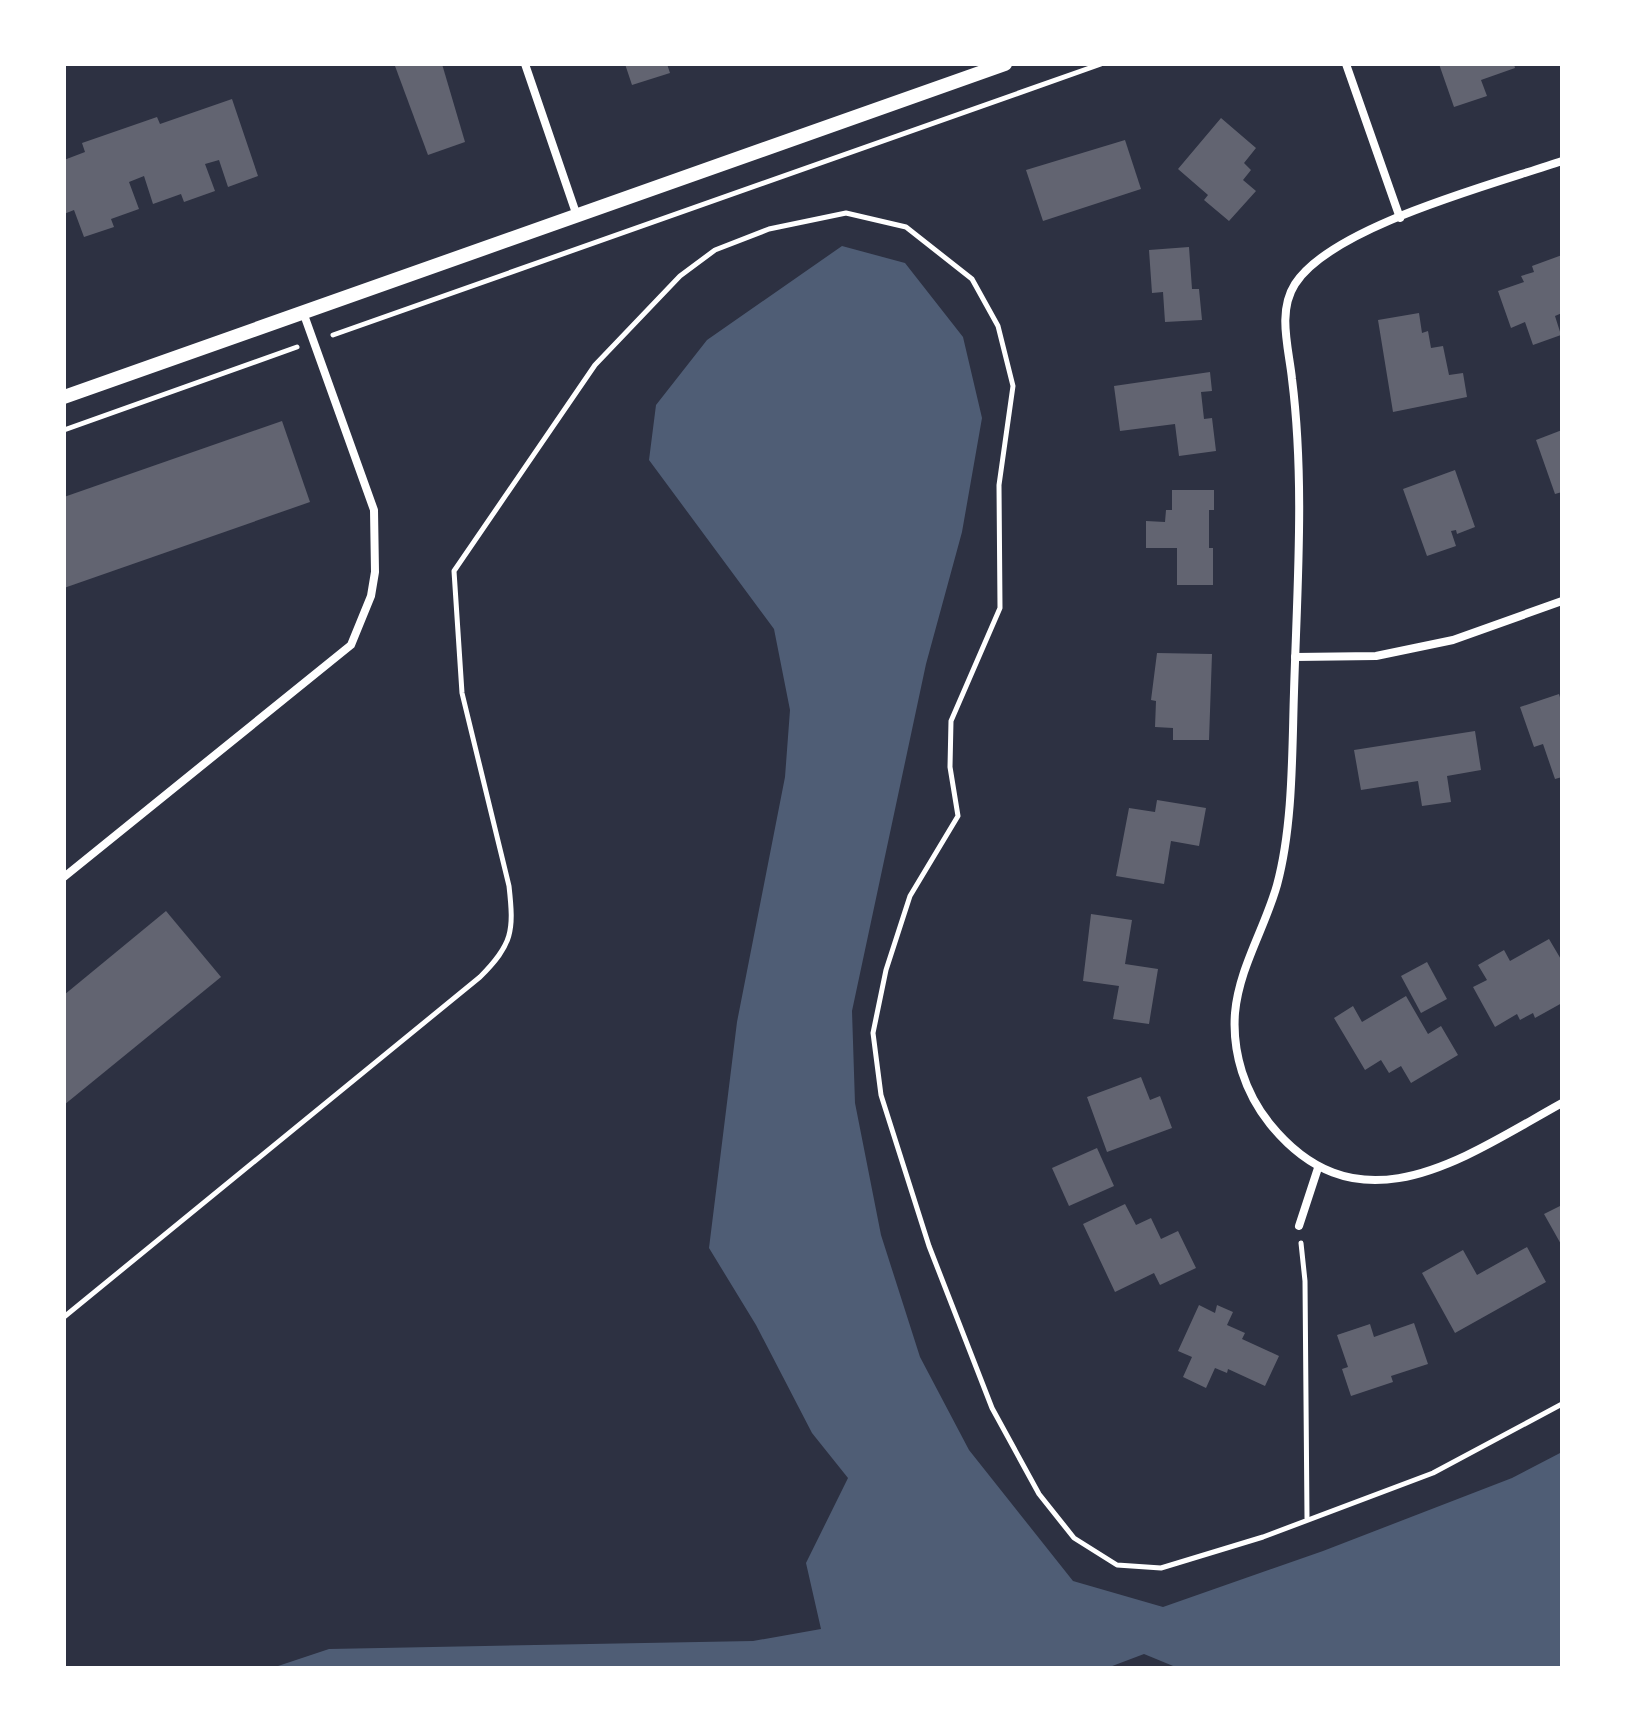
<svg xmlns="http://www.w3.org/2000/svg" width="1626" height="1732" font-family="Inter,sans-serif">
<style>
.water{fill:#4f5d75}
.building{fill:#626471}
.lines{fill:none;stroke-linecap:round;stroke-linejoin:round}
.path{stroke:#fff;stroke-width:5}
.minor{stroke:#fff;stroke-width:8}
.tertiary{stroke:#fff;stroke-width:14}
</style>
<rect width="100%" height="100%" fill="#2d3142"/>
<polygon class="water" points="842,246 905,263 963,337 982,418 962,532 926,664 852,1011 855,1103 881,1235 920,1357 969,1450 1073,1581 1163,1607 1323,1551 1512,1478 1562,1452 1562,1668 1178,1668 1144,1654 1107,1668 272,1668 329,1649 753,1641 821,1629 806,1563 848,1478 812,1433 756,1325 709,1248 737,1022 785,777 790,710 774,629 649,460 656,405 707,340"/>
<g class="building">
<polygon points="400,64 442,64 465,142 428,155 395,66"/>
<polygon points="625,64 667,64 670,73 632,85"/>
<polygon points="1439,64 1514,64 1515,68 1481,80 1487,96 1454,107"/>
<polygon points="232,99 258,176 228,187 219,160 205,164 215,191 184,202 181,194 153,204 144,176 129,182 139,209 111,219 114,227 84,237 74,210 64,214 64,160 85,152 82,143 157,117 160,124"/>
<polygon points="1221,118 1256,148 1244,163 1251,170 1243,180 1256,191 1229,221 1204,200 1208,195 1178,169"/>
<polygon points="1125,140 1141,189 1043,221 1026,170"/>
<polygon points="1189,247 1192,289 1199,289 1202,320 1165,322 1163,292 1152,293 1149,250"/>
<polygon points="1562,255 1562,313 1555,316 1561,335 1533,345 1525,322 1511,328 1498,291 1524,282 1521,276 1534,272 1532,266"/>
<polygon points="1419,313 1422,333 1428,331 1431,348 1443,346 1449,375 1463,373 1467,397 1393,412 1378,320"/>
<polygon points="1210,372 1212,391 1201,392 1204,419 1212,418 1216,451 1179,456 1175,424 1120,431 1114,386"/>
<polygon points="282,421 310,502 64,588 64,497"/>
<polygon points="1562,430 1562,492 1555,494 1536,440"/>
<polygon points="1455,470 1475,527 1457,534 1456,530 1451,531 1456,546 1427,556 1403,489"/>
<polygon points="1172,490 1214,490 1214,510 1209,510 1209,548 1213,548 1213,585 1177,585 1177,548 1146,548 1146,521 1165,522 1166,510 1172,510"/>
<polygon points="1157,653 1212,654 1209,740 1173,740 1173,728 1155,727 1156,701 1151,700"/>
<polygon points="1559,694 1562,704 1562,777 1555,779 1543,744 1534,747 1520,707"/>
<polygon points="1475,731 1481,770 1447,776 1451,802 1422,806 1418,781 1361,790 1354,750"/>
<polygon points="1157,800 1206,808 1199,846 1171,841 1164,884 1116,876 1129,808 1155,812"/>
<polygon points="166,911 221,977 64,1105 64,995"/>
<polygon points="1091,914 1132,920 1125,964 1158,969 1149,1024 1113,1019 1119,986 1083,981"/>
<polygon points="1549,939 1562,961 1562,1003 1535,1018 1533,1013 1520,1020 1517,1014 1495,1027 1473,987 1487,980 1478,965 1504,950 1510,961"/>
<polygon points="1427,962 1447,999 1421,1013 1401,976"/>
<polygon points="1406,996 1428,1034 1441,1026 1458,1055 1411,1083 1401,1066 1389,1073 1381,1060 1365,1070 1334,1018 1353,1006 1362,1022"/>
<polygon points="1141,1077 1150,1100 1160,1096 1172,1128 1107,1152 1087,1097"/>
<polygon points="1097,1148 1114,1186 1069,1206 1052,1168"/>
<polygon points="1125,1204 1136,1225 1151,1218 1161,1239 1178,1231 1196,1268 1160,1285 1154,1273 1115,1292 1083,1224"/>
<polygon points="1562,1205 1562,1246 1544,1214"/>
<polygon points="1527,1247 1546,1282 1455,1333 1422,1273 1463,1250 1477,1275"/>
<polygon points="1199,1305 1215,1313 1217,1305 1233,1312 1227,1325 1245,1333 1242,1339 1279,1356 1265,1386 1228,1369 1227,1373 1215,1368 1206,1388 1183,1377 1192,1357 1178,1351"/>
<polygon points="1414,1323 1428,1364 1391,1376 1393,1382 1351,1396 1342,1369 1348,1367 1337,1335 1370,1324 1374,1337"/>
</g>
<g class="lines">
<g class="path">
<polyline points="333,335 1101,64"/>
<polyline points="64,430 297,347"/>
<polyline points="1301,1243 1305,1281 1307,1518"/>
<path d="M64,1317L480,977C513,944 514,931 509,886L462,693L454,571L595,365L680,276L715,250L769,229L846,213L906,227L972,279L998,326L1013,386L999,485L1000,608L951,721L950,767L958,816L910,896L886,970L873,1033L881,1095L929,1246L992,1408L1039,1494L1074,1538L1117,1565L1161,1568L1263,1537L1433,1473L1562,1404"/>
</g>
<g class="minor">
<polyline points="525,64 577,216"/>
<polyline points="1346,64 1400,218"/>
<path d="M1562,161C1495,184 1332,226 1295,284C1277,312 1289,349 1292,379C1305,482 1297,589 1294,692C1292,754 1293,826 1277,885C1265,928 1239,968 1235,1013C1232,1053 1245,1093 1270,1124C1360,1235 1466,1156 1562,1103"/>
<polyline points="1295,657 1376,656 1453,640 1562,601"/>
<polyline points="64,877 351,645 371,596 375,572 374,510 303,312"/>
<polyline points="1299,1226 1318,1168"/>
</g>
<polyline class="tertiary" points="64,397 1005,64"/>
</g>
<rect width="1626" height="1732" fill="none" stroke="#ffffff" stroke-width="132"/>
</svg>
